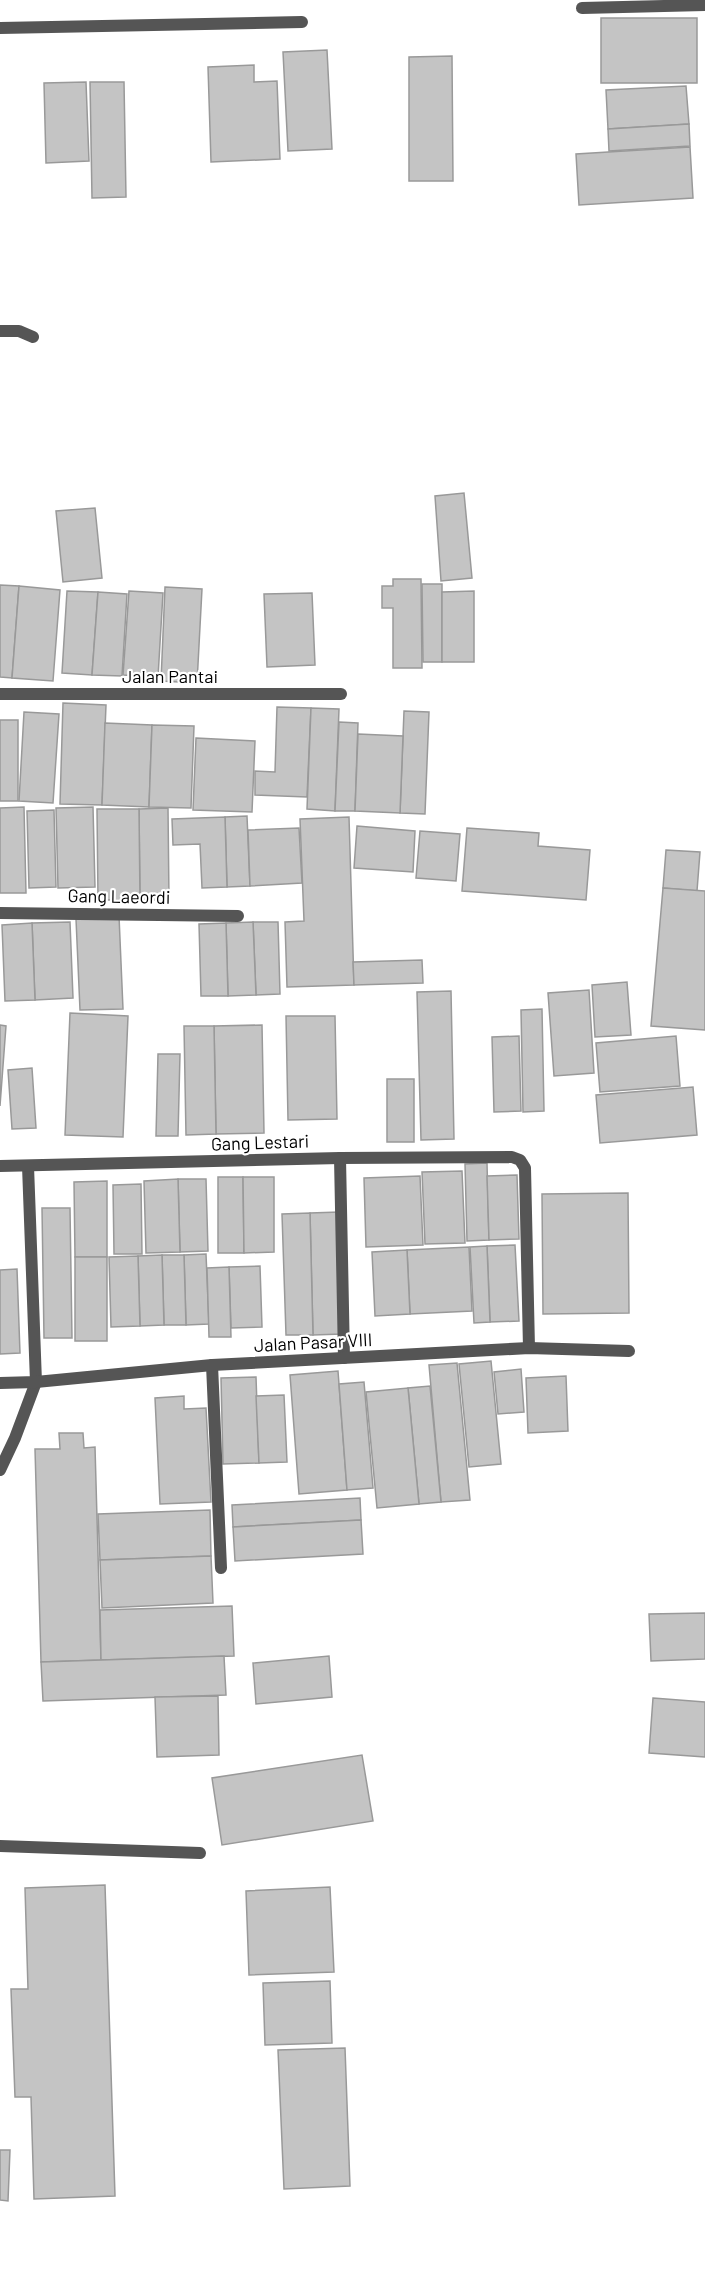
<svg xmlns="http://www.w3.org/2000/svg" width="705" height="2277" font-family="Barlow,sans-serif">
<style>
.building{fill:#c4c4c4;stroke:#999;stroke-width:1.5}
.lines{fill:none;stroke-linecap:round;stroke-linejoin:round}
.service{stroke:#555;stroke-width:12}
.minor{stroke:#555;stroke-width:12}
.labels{text-anchor:middle;dominant-baseline:central;stroke-width:4.5;stroke-linejoin:round;paint-order:stroke}
.street-label{font-size:18px;fill:#000;stroke:#fff}
</style>
<rect width="100%" height="100%" fill="#fff"/>
<g class="building">
<rect x="601" y="18" width="96" height="65"/>
<polygon points="327,50 332,149 288,151 283,52"/>
<polygon points="452,56 453,181 409,181 409,57"/>
<polygon points="254,65 254,82 277,81 280,159 211,162 208,67"/>
<polygon points="86,82 89,161 46,163 44,83"/>
<polygon points="90,82 124,82 126,197 92,198"/>
<polygon points="686,86 689,124 608,129 606,90"/>
<polygon points="689,124 690,146 609,151 608,129"/>
<polygon points="690,147 693,198 579,205 576,154"/>
<polygon points="464,493 472,578 441,581 435,496"/>
<polygon points="95,508 102,578 63,582 56,511"/>
<polygon points="393,579 421,579 422,668 393,668 393,608 382,608 382,586 393,586"/>
<polygon points="422,584 442,584 442,662 423,662"/>
<polygon points="0,585 19,586 12,678 0,677"/>
<polygon points="19,586 60,590 53,681 12,678"/>
<polygon points="165,587 202,589 197,683 161,681"/>
<polygon points="67,591 98,592 92,675 62,673"/>
<polygon points="129,591 163,593 158,677 123,675"/>
<polygon points="474,591 474,662 442,662 442,592"/>
<polygon points="98,592 127,594 122,676 92,675"/>
<polygon points="312,593 315,665 267,667 264,594"/>
<polygon points="63,703 106,705 102,805 60,804"/>
<polygon points="277,707 311,708 307,797 255,795 255,771 275,772"/>
<polygon points="311,708 339,709 335,811 307,809"/>
<polygon points="404,711 429,712 425,814 400,813"/>
<polygon points="24,712 59,714 53,803 19,801"/>
<rect x="0" y="720" width="18" height="81"/>
<polygon points="339,722 358,723 355,811 335,811"/>
<polygon points="105,723 152,725 149,807 102,805"/>
<polygon points="152,725 194,726 191,808 149,807"/>
<polygon points="358,734 403,736 400,813 355,811"/>
<polygon points="196,738 255,741 252,812 193,810"/>
<polygon points="24,807 26,893 0,893 0,808"/>
<polygon points="93,807 95,887 58,888 56,808"/>
<polygon points="168,808 169,900 140,900 139,809"/>
<polygon points="97,809 139,809 140,900 98,900"/>
<polygon points="54,810 56,887 29,888 27,811"/>
<polygon points="247,816 250,886 227,887 225,817"/>
<polygon points="225,817 227,887 202,888 200,844 173,845 172,819"/>
<polygon points="349,817 354,985 287,987 285,922 304,921 300,819"/>
<polygon points="357,826 415,831 413,872 354,868"/>
<polygon points="299,828 302,883 250,886 248,830"/>
<polygon points="467,828 539,833 538,846 590,850 586,900 462,891"/>
<polygon points="420,831 460,834 456,881 416,878"/>
<polygon points="666,850 700,852 697,891 663,888"/>
<polygon points="663,888 705,891 705,1030 651,1026"/>
<polygon points="119,916 123,1009 80,1010 76,919"/>
<polygon points="70,922 73,998 35,1000 32,923"/>
<polygon points="253,922 278,922 280,994 256,995"/>
<polygon points="253,922 256,995 228,996 226,923"/>
<polygon points="32,923 35,1000 5,1001 2,925"/>
<polygon points="226,923 228,996 201,996 199,924"/>
<polygon points="422,960 423,983 354,985 353,962"/>
<polygon points="627,982 631,1035 595,1037 592,985"/>
<polygon points="589,990 594,1073 554,1076 548,993"/>
<polygon points="451,991 454,1139 421,1140 417,992"/>
<polygon points="542,1009 544,1111 523,1112 521,1010"/>
<polygon points="70,1013 128,1016 123,1137 65,1135"/>
<polygon points="286,1016 335,1016 337,1119 288,1120"/>
<polygon points="0,1025 6,1026 0,1106"/>
<polygon points="262,1025 264,1133 216,1134 214,1026"/>
<polygon points="184,1026 214,1026 216,1134 186,1135"/>
<polygon points="519,1036 521,1111 494,1112 492,1037"/>
<polygon points="676,1036 680,1086 600,1092 596,1043"/>
<polygon points="158,1054 180,1054 178,1136 156,1136"/>
<polygon points="32,1068 36,1128 12,1129 8,1070"/>
<rect x="387" y="1079" width="27" height="63"/>
<polygon points="693,1087 697,1135 600,1143 596,1095"/>
<polygon points="487,1163 489,1240 467,1241 465,1164"/>
<polygon points="462,1171 465,1243 425,1244 422,1172"/>
<polygon points="517,1175 519,1239 489,1240 487,1176"/>
<polygon points="420,1176 423,1245 366,1247 364,1178"/>
<polygon points="218,1177 243,1177 244,1253 218,1253"/>
<polygon points="243,1177 274,1177 274,1252 244,1253"/>
<polygon points="178,1179 206,1179 208,1251 180,1252"/>
<polygon points="178,1179 180,1252 146,1253 144,1181"/>
<polygon points="107,1181 107,1257 75,1257 74,1182"/>
<polygon points="141,1184 142,1254 114,1254 113,1185"/>
<polygon points="628,1193 629,1313 543,1314 542,1194"/>
<polygon points="42,1208 70,1208 72,1338 44,1338"/>
<polygon points="339,1212 342,1334 313,1335 310,1213"/>
<polygon points="310,1213 313,1335 286,1335 282,1214"/>
<polygon points="515,1245 519,1321 490,1322 487,1246"/>
<polygon points="487,1246 490,1322 474,1323 470,1247"/>
<polygon points="469,1247 472,1311 410,1314 407,1250"/>
<polygon points="407,1250 410,1314 375,1316 372,1252"/>
<polygon points="206,1254 209,1324 186,1325 184,1255"/>
<polygon points="162,1255 184,1255 186,1325 164,1325"/>
<polygon points="162,1255 164,1325 140,1326 138,1256"/>
<polygon points="138,1256 140,1326 111,1327 109,1257"/>
<rect x="75" y="1257" width="32" height="84"/>
<polygon points="260,1266 262,1327 231,1328 229,1267"/>
<polygon points="229,1267 231,1337 209,1337 207,1268"/>
<polygon points="17,1269 20,1353 0,1354 0,1270"/>
<polygon points="491,1361 501,1464 469,1467 459,1364"/>
<polygon points="457,1363 470,1500 441,1502 429,1365"/>
<polygon points="521,1369 524,1412 498,1414 494,1372"/>
<polygon points="338,1371 347,1490 299,1494 290,1375"/>
<polygon points="566,1376 568,1431 528,1433 526,1378"/>
<polygon points="256,1377 259,1463 223,1464 221,1378"/>
<polygon points="364,1382 373,1488 347,1490 339,1384"/>
<polygon points="430,1386 441,1502 419,1504 408,1388"/>
<polygon points="408,1388 419,1504 377,1508 366,1392"/>
<polygon points="284,1395 287,1462 259,1463 256,1396"/>
<polygon points="184,1396 184,1409 206,1408 211,1502 160,1504 155,1398"/>
<polygon points="59,1433 83,1433 84,1448 95,1447 101,1660 41,1662 35,1449 60,1449"/>
<polygon points="360,1498 361,1520 233,1527 232,1505"/>
<polygon points="210,1510 211,1556 100,1560 98,1514"/>
<polygon points="361,1520 363,1554 235,1561 233,1527"/>
<polygon points="211,1556 213,1603 102,1608 100,1560"/>
<polygon points="232,1606 234,1656 101,1660 100,1610"/>
<polygon points="705,1613 705,1659 651,1661 649,1614"/>
<polygon points="224,1656 226,1695 43,1701 41,1662"/>
<polygon points="329,1656 332,1697 256,1704 253,1663"/>
<polygon points="218,1696 219,1755 157,1757 155,1697"/>
<polygon points="653,1698 705,1702 705,1757 649,1753"/>
<polygon points="362,1755 373,1821 222,1845 212,1778"/>
<polygon points="105,1885 115,2196 34,2199 31,2097 15,2097 11,1989 28,1989 25,1888"/>
<polygon points="330,1887 334,1972 249,1975 246,1891"/>
<polygon points="330,1981 332,2043 265,2045 263,1983"/>
<polygon points="345,2048 350,2186 284,2189 278,2050"/>
<polygon points="0,2150 10,2150 8,2201 0,2200"/>
</g>
<g class="lines">
<g class="service">
<polyline points="582,8 705,5"/>
<polyline points="212,1365 221,1568"/>
<polyline points="0,1470 15,1438 36,1382 28,1166"/>
<polyline points="0,1846 200,1853"/>
</g>
<g class="minor">
<polyline points="0,28 302,22"/>
<polyline points="0,331 19,331 33,337"/>
<polyline points="0,694 341,694"/>
<polyline points="0,913 238,916"/>
<polyline points="340,1158 344,1358"/>
<polyline points="0,1166 340,1158 512,1157 520,1160 525,1168 529,1348"/>
<polyline points="0,1383 36,1382 212,1365 529,1348 629,1351"/>
</g>
</g>
<g class="labels">
<g class="street-label">
<text x="170" y="676">Jalan Pantai</text>
<text transform="translate(119 896) rotate(1)">Gang Laeordi</text>
<text transform="translate(260 1142) rotate(-2)">Gang Lestari</text>
<text transform="translate(313 1342) rotate(-3)">Jalan Pasar VIII</text>
</g>
</g>
</svg>
